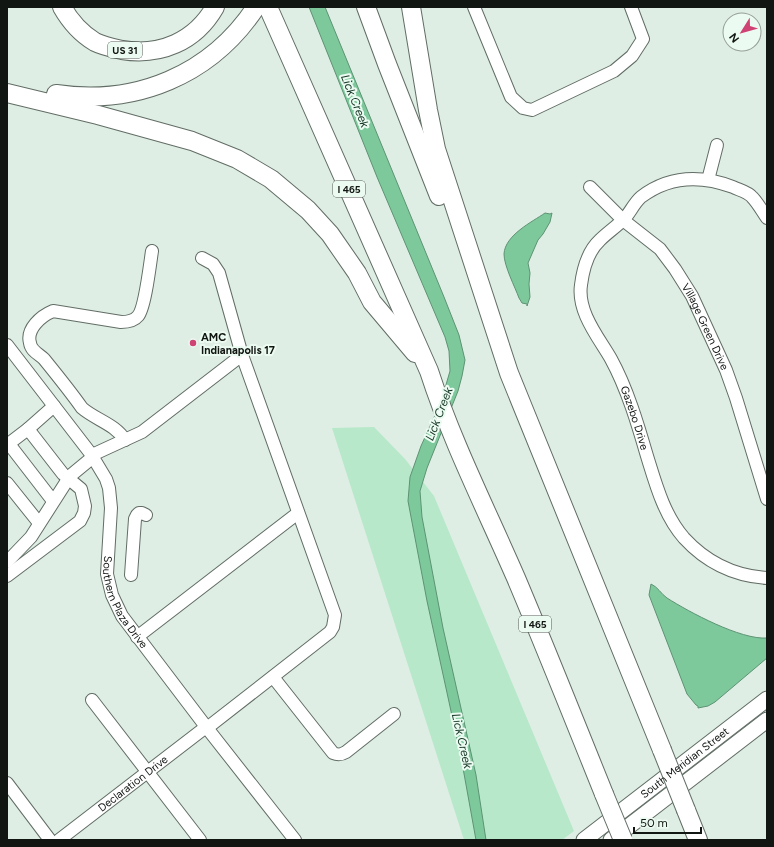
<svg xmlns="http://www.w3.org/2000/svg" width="774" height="847" font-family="Figtree,sans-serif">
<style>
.green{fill:#b7e8c9}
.water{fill:#7dc99c;stroke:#5d9373}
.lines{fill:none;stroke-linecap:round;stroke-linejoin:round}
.minor-casing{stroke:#616d65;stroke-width:14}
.major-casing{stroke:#616d65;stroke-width:17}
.highway-casing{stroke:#616d65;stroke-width:20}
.minor{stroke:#fff;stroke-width:12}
.major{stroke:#fff;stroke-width:15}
.highway{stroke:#fff;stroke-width:18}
.highway-bridge-casing{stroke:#616d65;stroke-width:20;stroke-linecap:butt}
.highway-bridge{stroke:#fff;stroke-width:18}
.poi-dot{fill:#cf4274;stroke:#ecfbf2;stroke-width:1.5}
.labels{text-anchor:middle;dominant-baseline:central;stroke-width:4;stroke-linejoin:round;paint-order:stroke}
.shield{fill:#ecfbf2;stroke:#535b55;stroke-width:1}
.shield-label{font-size:10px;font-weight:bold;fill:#111612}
.street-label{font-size:11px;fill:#111612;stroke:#ecfbf2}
.poi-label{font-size:11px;font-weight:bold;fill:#111612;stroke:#ecfbf2;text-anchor:start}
.water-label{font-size:12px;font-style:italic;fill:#163725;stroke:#ecfbf2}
</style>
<rect width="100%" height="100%" fill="#dfeee4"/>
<polygon class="green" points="374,427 405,459 434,496 574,831 562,840 464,840 332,428"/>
<g class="water">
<polygon points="309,7 325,7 444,297 459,335 465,360 462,376 458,391 427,468 420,491 422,517 443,628 476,775 486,840 476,840 461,757 427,601 408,501 410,477 421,446 441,402 450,371 449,351 445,337 377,177"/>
<path d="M545,213L550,214L552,213L550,222L543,234L538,240L528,263L530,273L529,284L530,297L527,306V304L522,303L519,298C515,287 504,266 504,254C505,235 532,222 545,213Z"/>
<path d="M651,584C658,587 661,594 667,598C689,612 741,640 767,638V658L715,702L708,706L698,708V706L696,705L687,694L649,595Z"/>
</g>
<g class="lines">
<defs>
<g id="minor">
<polyline points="474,7 511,97 523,108 532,110 614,71 632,56 643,39 631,7"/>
<polyline points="708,180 717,145"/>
<path id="s1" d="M590,187L623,220L660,249L675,269L692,296L726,370L736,398L767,499"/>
<path id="s2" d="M767,218C762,211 758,203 752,197C748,192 739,190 733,187C701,175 670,175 641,197C634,203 630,213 624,219C616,227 607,233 600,240C588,251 583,269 581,285C577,312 599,338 611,359C627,388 638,425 647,456C656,485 664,515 684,538C706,562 735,576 767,578"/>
<polyline points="202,258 213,264 219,273 242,355 335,615 333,627 330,632 207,728"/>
<path id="s3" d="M7,345L91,454L106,479L109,488L111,508L107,574L112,595L122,616L207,728L295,840"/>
<path d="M125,440C115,424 96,420 82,408C70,391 57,375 44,359C39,354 31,351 30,343C26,329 41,316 53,311L121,322C128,322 134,321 138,316C145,308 150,264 152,251"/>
<polyline points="9,444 53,501"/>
<polyline points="7,445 28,429 54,406"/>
<polyline points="92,455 142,432 242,355"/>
<polyline points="7,483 39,523"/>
<polyline points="7,562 31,537 70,476 93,457"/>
<polyline points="131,575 135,519 137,515 139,513 142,513 146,515"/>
<polyline points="7,576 80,521 84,513 85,506 81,489 63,474 28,429"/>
<polyline points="137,637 298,513"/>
<path d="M273,677L333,753C338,755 341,755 346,752L394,714"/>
<polyline points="92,700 200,840"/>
<polyline points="7,783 50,840"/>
<path id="s4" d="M59,840L206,727"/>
</g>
<g id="major">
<path id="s5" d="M584,840L767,699"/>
<polyline points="611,840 767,720"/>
</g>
<g id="highway">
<path d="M62,7C70,21 80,33 95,42C103,46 113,48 122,50C160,56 195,42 215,7"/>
<path d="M268,7L429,371C452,442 486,509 516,578C546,649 575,722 604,794"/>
<polyline points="366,7 387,64 439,196"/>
<polyline points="411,7 428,110 436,149 509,373 662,750"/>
<polyline points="7,93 98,115 192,141 237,159 271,179 308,210 330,234 357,273 372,302 415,353"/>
<path d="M56,94C136,106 211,75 256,7"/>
<polyline points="686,810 698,840"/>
</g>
</defs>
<use href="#minor" class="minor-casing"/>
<use href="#major" class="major-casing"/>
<use href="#highway" class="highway-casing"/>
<use href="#minor" class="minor"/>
<use href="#major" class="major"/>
<use href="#highway" class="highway"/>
<defs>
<g id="highway-bridge">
<polyline points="662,750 686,810"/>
<polyline points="604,794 623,840"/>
</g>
</defs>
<use href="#highway-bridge" class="highway-bridge-casing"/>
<use href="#highway-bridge" class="highway-bridge"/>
</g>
<circle class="poi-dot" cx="193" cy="343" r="4"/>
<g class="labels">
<g class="shield">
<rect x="108" y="42" width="34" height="16" rx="3"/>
<rect x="333" y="181" width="32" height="16" rx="3"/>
<rect x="519" y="616" width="32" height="16" rx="3"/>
</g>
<g class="shield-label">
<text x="125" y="50">US 31</text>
<text x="349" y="189">I 465</text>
<text x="535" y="624">I 465</text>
</g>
<g class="street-label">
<text stroke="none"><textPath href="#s1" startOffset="184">Village Green Drive</textPath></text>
<text stroke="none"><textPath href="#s2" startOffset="399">Gazebo Drive</textPath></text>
<text stroke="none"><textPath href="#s3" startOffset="295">Southern Plaza Drive</textPath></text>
<text stroke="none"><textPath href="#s5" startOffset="127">South Meridian Street</textPath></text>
<text stroke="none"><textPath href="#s4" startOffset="93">Declaration Drive</textPath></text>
</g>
<g class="poi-label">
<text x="201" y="337">AMC<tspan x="201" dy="13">Indianapolis 17</tspan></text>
</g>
<g class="water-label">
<text transform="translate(355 101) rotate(68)">Lick Creek</text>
<text transform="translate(439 414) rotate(-69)">Lick Creek</text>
<text transform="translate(462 741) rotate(77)">Lick Creek</text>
</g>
</g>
<rect width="774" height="847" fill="none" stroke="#111612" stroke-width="16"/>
<g transform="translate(742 32) rotate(233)"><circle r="19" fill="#ecfbf2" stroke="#949f98"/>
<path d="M0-3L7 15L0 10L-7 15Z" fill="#cf4274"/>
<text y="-6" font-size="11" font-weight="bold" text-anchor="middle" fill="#111612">N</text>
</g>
<path d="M634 827v6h67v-6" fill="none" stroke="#111612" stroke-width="2"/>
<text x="640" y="827" font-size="12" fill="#111612" stroke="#ecfbf2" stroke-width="3" paint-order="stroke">50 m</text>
</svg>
